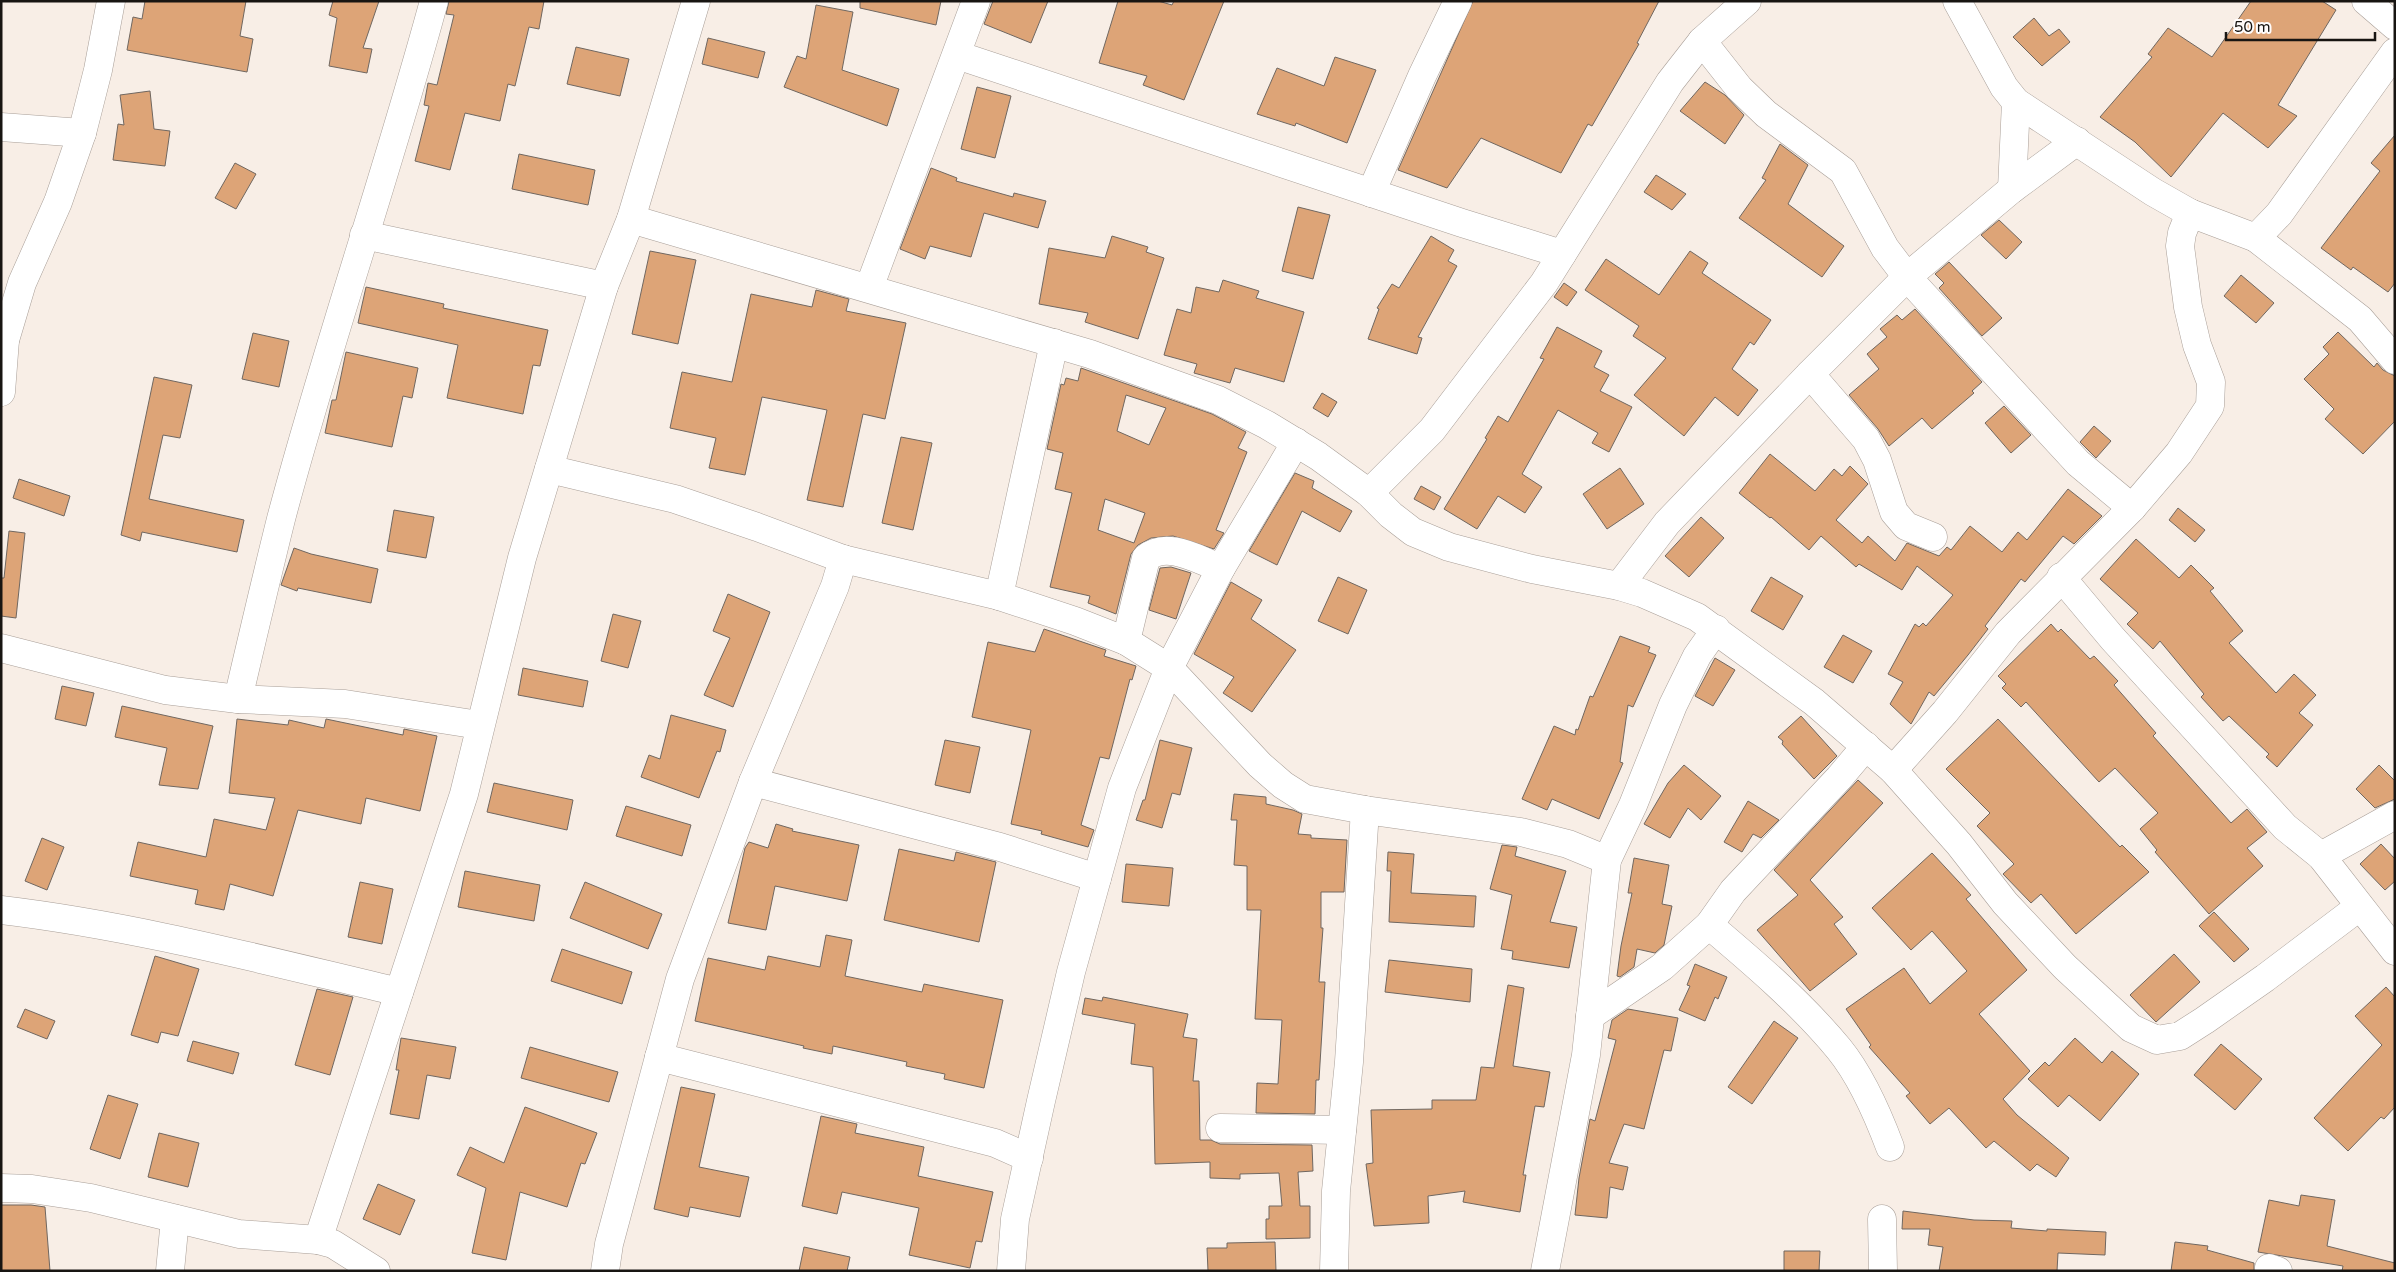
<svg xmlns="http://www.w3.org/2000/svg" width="2396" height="1272" font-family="'Varela Round',sans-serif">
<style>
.building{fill:#dda477;stroke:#706760;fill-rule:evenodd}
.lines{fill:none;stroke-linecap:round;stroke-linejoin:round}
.minor-casing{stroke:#a99f98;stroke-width:29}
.minor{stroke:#fff;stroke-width:28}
</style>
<rect width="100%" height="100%" fill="#f8eee6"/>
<g class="building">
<polygon points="145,1 246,1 240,36 253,39 247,72 127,50 133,17 142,19"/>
<polygon points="333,1 379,1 363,48 372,49 367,73 329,66 337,18 329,15"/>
<polygon points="449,1 544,1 539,29 529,27 515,86 508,84 500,121 465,113 450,170 415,161 429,106 424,105 428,83 437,85 454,15 446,14"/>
<polygon points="860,1 941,1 936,25 860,8"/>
<polygon points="993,1 1048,1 1031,43 984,24"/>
<polygon points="1118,1 1158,1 1172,5 1174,1 1224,1 1184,100 1143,85 1147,76 1099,63"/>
<polygon points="1473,1 1659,1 1637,43 1639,44 1592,126 1588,124 1561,173 1481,138 1447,188 1398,170"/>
<polygon points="2251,1 2322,1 2336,10 2278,105 2297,116 2268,148 2223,113 2171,177 2135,142 2100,117 2152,57 2148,54 2168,28 2212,57"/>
<polygon points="816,5 853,12 842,70 899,89 887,126 784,87 797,56 806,59"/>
<polygon points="2034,18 2049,36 2059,29 2070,42 2042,66 2013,37"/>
<polygon points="708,38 765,52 758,78 702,64"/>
<polygon points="576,47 629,59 620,96 567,84"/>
<polygon points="1335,57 1376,70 1347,143 1296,123 1295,126 1257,114 1277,68 1324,86"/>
<polygon points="1705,82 1725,95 1744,115 1725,144 1680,111"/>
<polygon points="977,87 1011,96 995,158 961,149"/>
<polygon points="150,91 154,129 170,131 165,166 113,160 118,124 124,125 120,95"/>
<polygon points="2395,135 2395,283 2388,292 2353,267 2351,270 2321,248 2380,171 2371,163"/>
<polygon points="1780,144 1808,165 1788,204 1844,246 1822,277 1739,218 1766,180 1762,178"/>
<polygon points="519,154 595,170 588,205 512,189"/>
<polygon points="235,163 256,174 236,209 215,198"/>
<polygon points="931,168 957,178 956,181 1013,197 1014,193 1046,201 1038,228 984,213 971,257 930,246 925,259 900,249"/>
<polygon points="1656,175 1686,194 1672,210 1644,192"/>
<polygon points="1298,207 1330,215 1313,279 1282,271"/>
<polygon points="1999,220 2022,242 2006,259 1981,235"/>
<polygon points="1112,236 1148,247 1146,252 1164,258 1138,339 1085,322 1088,313 1039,304 1049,248 1105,258"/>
<polygon points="1431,236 1454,250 1448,261 1457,266 1418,337 1422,338 1417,354 1368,339 1379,309 1377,308 1392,284 1399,288"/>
<polygon points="650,251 696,260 678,344 632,334"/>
<polygon points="1690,251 1708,263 1702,273 1771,320 1754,345 1750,342 1732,369 1758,390 1738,416 1715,397 1684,436 1634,395 1666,358 1633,336 1639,326 1585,290 1606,259 1659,295"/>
<polygon points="1949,262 2002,318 1982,336 1939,288 1944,283 1935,274"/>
<polygon points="2241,275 2274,303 2256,323 2224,296"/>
<polygon points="1223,280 1259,291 1256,298 1304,312 1284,382 1235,368 1230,383 1194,373 1197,364 1164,355 1177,309 1191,313 1196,287 1219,292"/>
<polygon points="1564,283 1577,292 1567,306 1554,297"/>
<polygon points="366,287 444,304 443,308 548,330 540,366 533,365 523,414 447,398 458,345 358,323"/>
<polygon points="816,290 849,299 846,311 906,323 885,419 863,414 843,507 807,500 827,410 762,397 745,475 709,468 716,438 670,428 682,372 732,382 751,294 812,307"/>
<polygon points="1915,309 1982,382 1972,391 1974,393 1932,429 1922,418 1889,446 1878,429 1849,395 1879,369 1867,354 1887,337 1880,329 1897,315 1902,320"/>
<polygon points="1557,327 1602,351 1594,367 1609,375 1600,391 1632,407 1609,452 1592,443 1598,433 1558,410 1522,474 1542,487 1525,513 1498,496 1477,529 1444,509 1487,439 1485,438 1498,416 1508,422 1544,359 1540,358"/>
<polygon points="2338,332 2374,367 2377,363 2383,370 2395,376 2395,421 2363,454 2325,419 2334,409 2304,379 2329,354 2323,347"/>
<polygon points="253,333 289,341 279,387 242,379"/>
<polygon points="346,352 418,368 412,398 403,396 392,447 325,433 332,400 336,400"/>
<path d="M1081,368L1212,414L1246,432L1238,448L1247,452L1216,530L1224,533L1214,549L1173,536L1151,538L1138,545L1131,554L1116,614L1088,603L1090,596L1050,587L1072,493L1055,489L1063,453L1047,449L1061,384L1064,385L1066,378L1078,381ZM1126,395L1166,408L1149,445L1117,431ZM1105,499L1145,513L1134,543L1098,530Z"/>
<polygon points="154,377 192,385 180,438 163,435 149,499 244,520 237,552 142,532 140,541 121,535"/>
<polygon points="1322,393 1337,402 1328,417 1313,408"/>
<polygon points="2004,406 2031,435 2011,453 1985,423"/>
<polygon points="2094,426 2111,441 2096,458 2080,442"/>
<polygon points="901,437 932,443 913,530 882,523"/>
<polygon points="1770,454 1815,491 1834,469 1842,476 1850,466 1868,484 1836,520 1862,543 1868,536 1895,561 1907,543 1939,556 1947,547 1951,550 1970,526 2002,552 2018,532 2027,540 2068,489 2102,516 2074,544 2063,536 2025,582 2021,579 1985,626 1988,629 1968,655 1934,696 1929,692 1911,724 1890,704 1903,682 1888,674 1915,624 1919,627 1923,623 1926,626 1953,595 1917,566 1902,590 1859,564 1856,567 1821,536 1809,550 1771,517 1770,518 1739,493"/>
<polygon points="1620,468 1644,504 1607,529 1583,494"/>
<polygon points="1295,473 1314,481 1312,488 1352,511 1340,532 1302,511 1277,565 1249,551"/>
<polygon points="19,479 70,496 64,516 13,498"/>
<polygon points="1421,486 1441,497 1434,510 1414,499"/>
<polygon points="2178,508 2205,530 2195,542 2169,520"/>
<polygon points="394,510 434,517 426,558 387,551"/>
<polygon points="1701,517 1724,538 1689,577 1665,556"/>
<polygon points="9,531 25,533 16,618 1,616 1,578 4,578"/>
<polygon points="2136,539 2179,578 2191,565 2214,588 2210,591 2243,631 2229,643 2276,693 2294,674 2316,695 2299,713 2313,725 2277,767 2266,757 2269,754 2229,716 2223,721 2201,697 2204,694 2160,641 2153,649 2127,624 2138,613 2100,579"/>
<polygon points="294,548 311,554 378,569 371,603 298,588 297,591 281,585"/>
<polygon points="1171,567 1191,573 1176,619 1149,610 1160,568"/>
<polygon points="1338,577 1367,590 1348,634 1318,621"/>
<polygon points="1771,577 1803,596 1783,630 1751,611"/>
<polygon points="1231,582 1262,600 1251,619 1296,650 1252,712 1223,693 1234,677 1194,654"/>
<polygon points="728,594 770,612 733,707 704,695 730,638 713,631"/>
<polygon points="613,614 641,621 628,668 601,661"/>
<polygon points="2051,624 2058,632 2061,629 2090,659 2094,656 2118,681 2114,685 2156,733 2153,736 2231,823 2247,809 2267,832 2247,848 2263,866 2209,914 2155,852 2157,850 2140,829 2158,813 2115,768 2099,782 2026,702 2021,707 2002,688 2006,684 1998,676"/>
<polygon points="1044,629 1106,650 1104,656 1136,666 1132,680 1130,679 1109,759 1100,757 1081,825 1094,830 1088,847 1041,834 1042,831 1011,824 1031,730 972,717 988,642 1035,652"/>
<polygon points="1843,635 1872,651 1853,683 1824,667"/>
<polygon points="1620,636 1650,647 1648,652 1656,655 1633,707 1628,705 1620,762 1623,763 1599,819 1552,799 1547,810 1522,799 1554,726 1575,735 1576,729 1578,730 1590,696 1593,697"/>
<polygon points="1715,658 1735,670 1713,706 1695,696"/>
<polygon points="523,668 588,681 583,707 518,695"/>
<polygon points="62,686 94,693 86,726 55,719"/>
<polygon points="122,706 213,726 198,789 159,785 167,748 115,737"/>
<polygon points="671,715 726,730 720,752 717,751 699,798 641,777 649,755 660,759"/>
<polygon points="1801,716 1837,756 1814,779 1782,744 1783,741 1778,737"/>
<polygon points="237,719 288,725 289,720 324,728 326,719 403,735 404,729 437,736 420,811 366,798 361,824 298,810 273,896 230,884 224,910 195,904 198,890 130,876 138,842 206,857 214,819 266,830 275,798 229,793"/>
<polygon points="1998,719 2120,847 2122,845 2149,872 2076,934 2041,894 2031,903 2003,874 2014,864 1977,826 1990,813 1946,769"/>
<polygon points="945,740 980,747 970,793 935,785"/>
<polygon points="1160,740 1192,748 1180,795 1172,793 1162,828 1136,820 1143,800 1145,800"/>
<polygon points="1684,765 1721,796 1701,820 1688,808 1670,838 1644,824 1668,783"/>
<polygon points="2379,765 2395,781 2395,799 2375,808 2356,789"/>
<polygon points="1858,780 1883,803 1810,880 1843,917 1834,924 1857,954 1810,991 1757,930 1798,895 1774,870"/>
<polygon points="494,783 573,800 567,830 487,812"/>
<polygon points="1234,794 1266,797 1266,804 1293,810 1302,814 1298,834 1311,835 1311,838 1347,840 1344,892 1321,892 1321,928 1323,928 1319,982 1325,982 1319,1080 1316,1080 1315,1114 1256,1113 1257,1083 1278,1084 1282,1020 1255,1019 1261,910 1247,910 1247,866 1234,865 1237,820 1231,820"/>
<polygon points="1748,801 1779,820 1761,838 1753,834 1742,852 1724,842"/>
<polygon points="626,806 691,825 682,856 616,836"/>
<polygon points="776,824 793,829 792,831 859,845 847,901 775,886 766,930 728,923 745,848 749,842 768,848"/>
<polygon points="42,838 64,847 47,890 25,881"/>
<polygon points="2381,844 2395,859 2395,881 2385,890 2360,864"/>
<polygon points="1502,845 1517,847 1515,856 1566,871 1550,922 1577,927 1569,968 1512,959 1513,951 1501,949 1512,895 1490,889"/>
<polygon points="899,849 954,861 956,852 996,862 979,942 884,920"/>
<polygon points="1388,852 1414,854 1411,893 1476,896 1474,927 1389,922 1391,871 1387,871"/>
<polygon points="1932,853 1971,895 1966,899 2027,970 1979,1014 2030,1071 2003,1099 2017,1115 2069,1158 2056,1177 2037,1164 2030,1171 1994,1141 1986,1148 1949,1108 1930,1124 1906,1096 1910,1093 1869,1047 1871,1045 1846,1009 1904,968 1930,1004 1967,971 1932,931 1911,950 1872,908"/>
<polygon points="1634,858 1669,865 1662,904 1672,906 1664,945 1655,953 1637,949 1634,967 1620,977 1617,976 1621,946 1632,893 1628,893"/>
<polygon points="1126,864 1173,868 1169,906 1122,902"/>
<polygon points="465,871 540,885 534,921 458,907"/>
<polygon points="360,882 393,889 382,944 348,937"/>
<polygon points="585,882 662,914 648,949 570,918"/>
<polygon points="2214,912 2249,949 2234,962 2199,926"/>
<polygon points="826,935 852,940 845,976 922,992 924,984 1003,1000 984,1088 944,1079 945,1074 906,1066 907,1062 833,1046 832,1054 803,1048 804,1046 695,1021 708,958 765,970 768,956 820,967"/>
<polygon points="562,949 632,972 622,1004 551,981"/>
<polygon points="2174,954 2200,982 2156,1022 2130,995"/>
<polygon points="155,956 199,969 178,1036 161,1032 158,1043 131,1035"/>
<polygon points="1389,960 1472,969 1470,1002 1385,992"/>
<polygon points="1695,964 1727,977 1718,999 1715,997 1705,1021 1679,1010 1690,986 1687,985"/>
<polygon points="1508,985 1524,988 1513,1066 1550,1072 1544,1107 1535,1106 1523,1175 1526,1175 1520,1212 1463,1202 1465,1191 1428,1196 1429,1223 1374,1226 1366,1164 1373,1163 1371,1110 1432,1109 1432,1100 1476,1100 1481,1067 1494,1068"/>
<polygon points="2386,987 2395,997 2395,1107 2384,1119 2381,1117 2348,1151 2314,1118 2382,1045 2355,1016"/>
<polygon points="317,989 353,997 330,1075 295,1065"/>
<polygon points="1103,997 1188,1014 1183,1037 1197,1039 1193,1081 1199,1081 1200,1140 1211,1140 1220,1144 1312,1145 1313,1171 1298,1172 1300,1206 1310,1206 1310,1238 1266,1239 1266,1219 1269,1219 1269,1206 1282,1206 1279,1173 1240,1174 1240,1179 1210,1178 1210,1162 1155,1164 1153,1067 1131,1064 1135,1024 1082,1014 1085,998 1102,1001"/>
<polygon points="25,1009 55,1021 47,1039 17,1027"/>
<polygon points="1628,1009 1678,1018 1671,1051 1664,1050 1644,1129 1624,1124 1609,1163 1628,1167 1623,1190 1610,1187 1607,1218 1575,1215 1579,1178 1590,1119 1595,1121 1616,1040 1608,1038 1612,1020"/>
<polygon points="1774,1021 1798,1038 1752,1104 1728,1087"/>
<polygon points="401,1038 456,1047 450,1079 427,1075 419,1119 390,1114 399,1070 396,1070"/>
<polygon points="2075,1038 2102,1063 2112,1051 2139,1074 2100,1121 2069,1095 2058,1107 2028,1079 2045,1062 2049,1066"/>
<polygon points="193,1041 239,1053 233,1074 187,1061"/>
<polygon points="2221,1044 2262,1079 2235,1110 2194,1075"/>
<polygon points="530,1047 618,1072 609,1102 521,1078"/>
<polygon points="681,1087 715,1094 699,1167 749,1177 740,1217 690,1207 688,1217 654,1209"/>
<polygon points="108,1095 138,1104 120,1159 90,1149"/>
<polygon points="525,1107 597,1133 585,1164 581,1163 567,1207 520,1192 506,1260 472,1253 486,1188 457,1175 470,1147 504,1163"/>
<polygon points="821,1116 857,1124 855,1133 924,1147 918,1176 993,1192 982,1242 976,1241 970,1268 909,1255 919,1208 842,1192 837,1214 802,1206"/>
<polygon points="159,1133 199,1143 188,1187 148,1177"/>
<polygon points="378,1184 415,1200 400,1235 363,1219"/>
<polygon points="2301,1195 2335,1200 2327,1246 2395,1263 2395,1271 2342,1271 2343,1266 2258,1252 2269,1200 2299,1206"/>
<polygon points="1,1205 31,1205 45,1207 50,1271 1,1271"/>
<polygon points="1903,1211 1974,1220 2012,1221 2011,1228 2047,1231 2047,1229 2106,1232 2105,1255 2058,1253 2057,1271 1939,1271 1943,1247 1928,1245 1930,1229 1902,1229"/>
<polygon points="1275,1242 1276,1271 1208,1271 1207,1248 1227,1248 1227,1243"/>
<polygon points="2175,1242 2208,1246 2207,1250 2254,1263 2254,1271 2171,1271"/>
<polygon points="804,1247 850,1257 847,1271 799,1271"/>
<polygon points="1784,1251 1820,1251 1819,1271 1784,1271"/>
</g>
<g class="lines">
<defs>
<g id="minor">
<polyline points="1957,1 2004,87 2016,102 2153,192 2190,213 2256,238 2360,319 2395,360"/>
<polyline points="2366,1 2395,26"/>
<polyline points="1702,41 1739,88 1766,114 1843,171 1885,248 1907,277 2078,463 2132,508"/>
<polyline points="957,55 1462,223 1562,254"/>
<polyline points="1,127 82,133"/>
<polyline points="2012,189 2016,102"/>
<polyline points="1371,193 1422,76 1458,1"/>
<polyline points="631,219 1090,354 1218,400 1267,425 1318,456 1369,493 1391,515 1413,532 1449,547 1532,569 1619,586 1642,593 1697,617 1814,702 1893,770 1959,844 2005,903 2065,967 2131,1028 2157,1040 2180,1036 2205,1020 2265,978 2359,907"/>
<polyline points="364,235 604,286"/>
<polyline points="2256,238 2279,214 2395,52"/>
<polyline points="869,288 976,1"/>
<polyline points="1,340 5,340 22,283 58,202 82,133 98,70 111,1"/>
<polyline points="1810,374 1866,439 1877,460 1894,512 1906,526 1933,537"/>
<polyline points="1,392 5,340"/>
<polyline points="549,469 675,499 757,527 843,559 999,596 1075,621 1126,641 1169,668 1260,765 1283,785 1305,799 1365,810 1521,832 1568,844 1607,860"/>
<polyline points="1369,493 1432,430 1544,283 1670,82 1702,41 1747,1"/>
<polyline points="2061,577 2113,639 2285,827 2321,856 2395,951"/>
<polyline points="1619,586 1667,523 1810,374 1907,277 2012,189 2077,141"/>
<polyline points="999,596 1054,343"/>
<path d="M1126,641L1146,558C1167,540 1198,560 1221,568"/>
<polyline points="1,648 165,690 238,699 345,704 479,725"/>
<path d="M238,699C252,639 266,579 281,519C327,345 387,175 434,1"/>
<polyline points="1893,770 1945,712 2008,633 2132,508 2179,453 2210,406 2211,382 2197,345 2188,307 2180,246 2182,233 2190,213"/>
<polyline points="753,782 1000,847 1097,878"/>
<polyline points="2321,856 2395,815"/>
<path d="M1,910C136,926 267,961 399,992"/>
<path d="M1709,925C1754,963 1801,1003 1839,1049C1861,1076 1878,1115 1890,1147"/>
<polyline points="1590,1016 1662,967 1709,925 1733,891 1839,778 1866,746"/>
<polyline points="659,1057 995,1143 1029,1158"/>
<polyline points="1220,1128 1342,1130"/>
<polyline points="1,1188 32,1189 91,1198 239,1234 318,1240 464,794 522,558 604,286 631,219 696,1"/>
<polyline points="1882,1219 1883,1271"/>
<polyline points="318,1240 333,1244 376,1271"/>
<polyline points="2269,1268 2278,1271"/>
<polyline points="170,1271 175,1219"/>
<polyline points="605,1271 609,1244 680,979 753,782 835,586 843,559"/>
<polyline points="1011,1271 1015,1219 1041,1101 1071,972 1122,788 1169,668 1221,568 1296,442"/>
<polyline points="1334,1271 1336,1191 1349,1062 1365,810"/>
<polyline points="1545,1271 1586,1055 1607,860 1633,805 1673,705 1697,656 1716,629"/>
</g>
</defs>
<use href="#minor" class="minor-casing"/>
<use href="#minor" class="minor"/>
</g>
<rect width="2396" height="1272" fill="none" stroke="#181512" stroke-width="5"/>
<path d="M2226 32v8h149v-8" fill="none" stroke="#181512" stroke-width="2.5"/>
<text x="2234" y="32" font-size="15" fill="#181512" stroke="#fffcfb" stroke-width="4" paint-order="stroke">50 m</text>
</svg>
